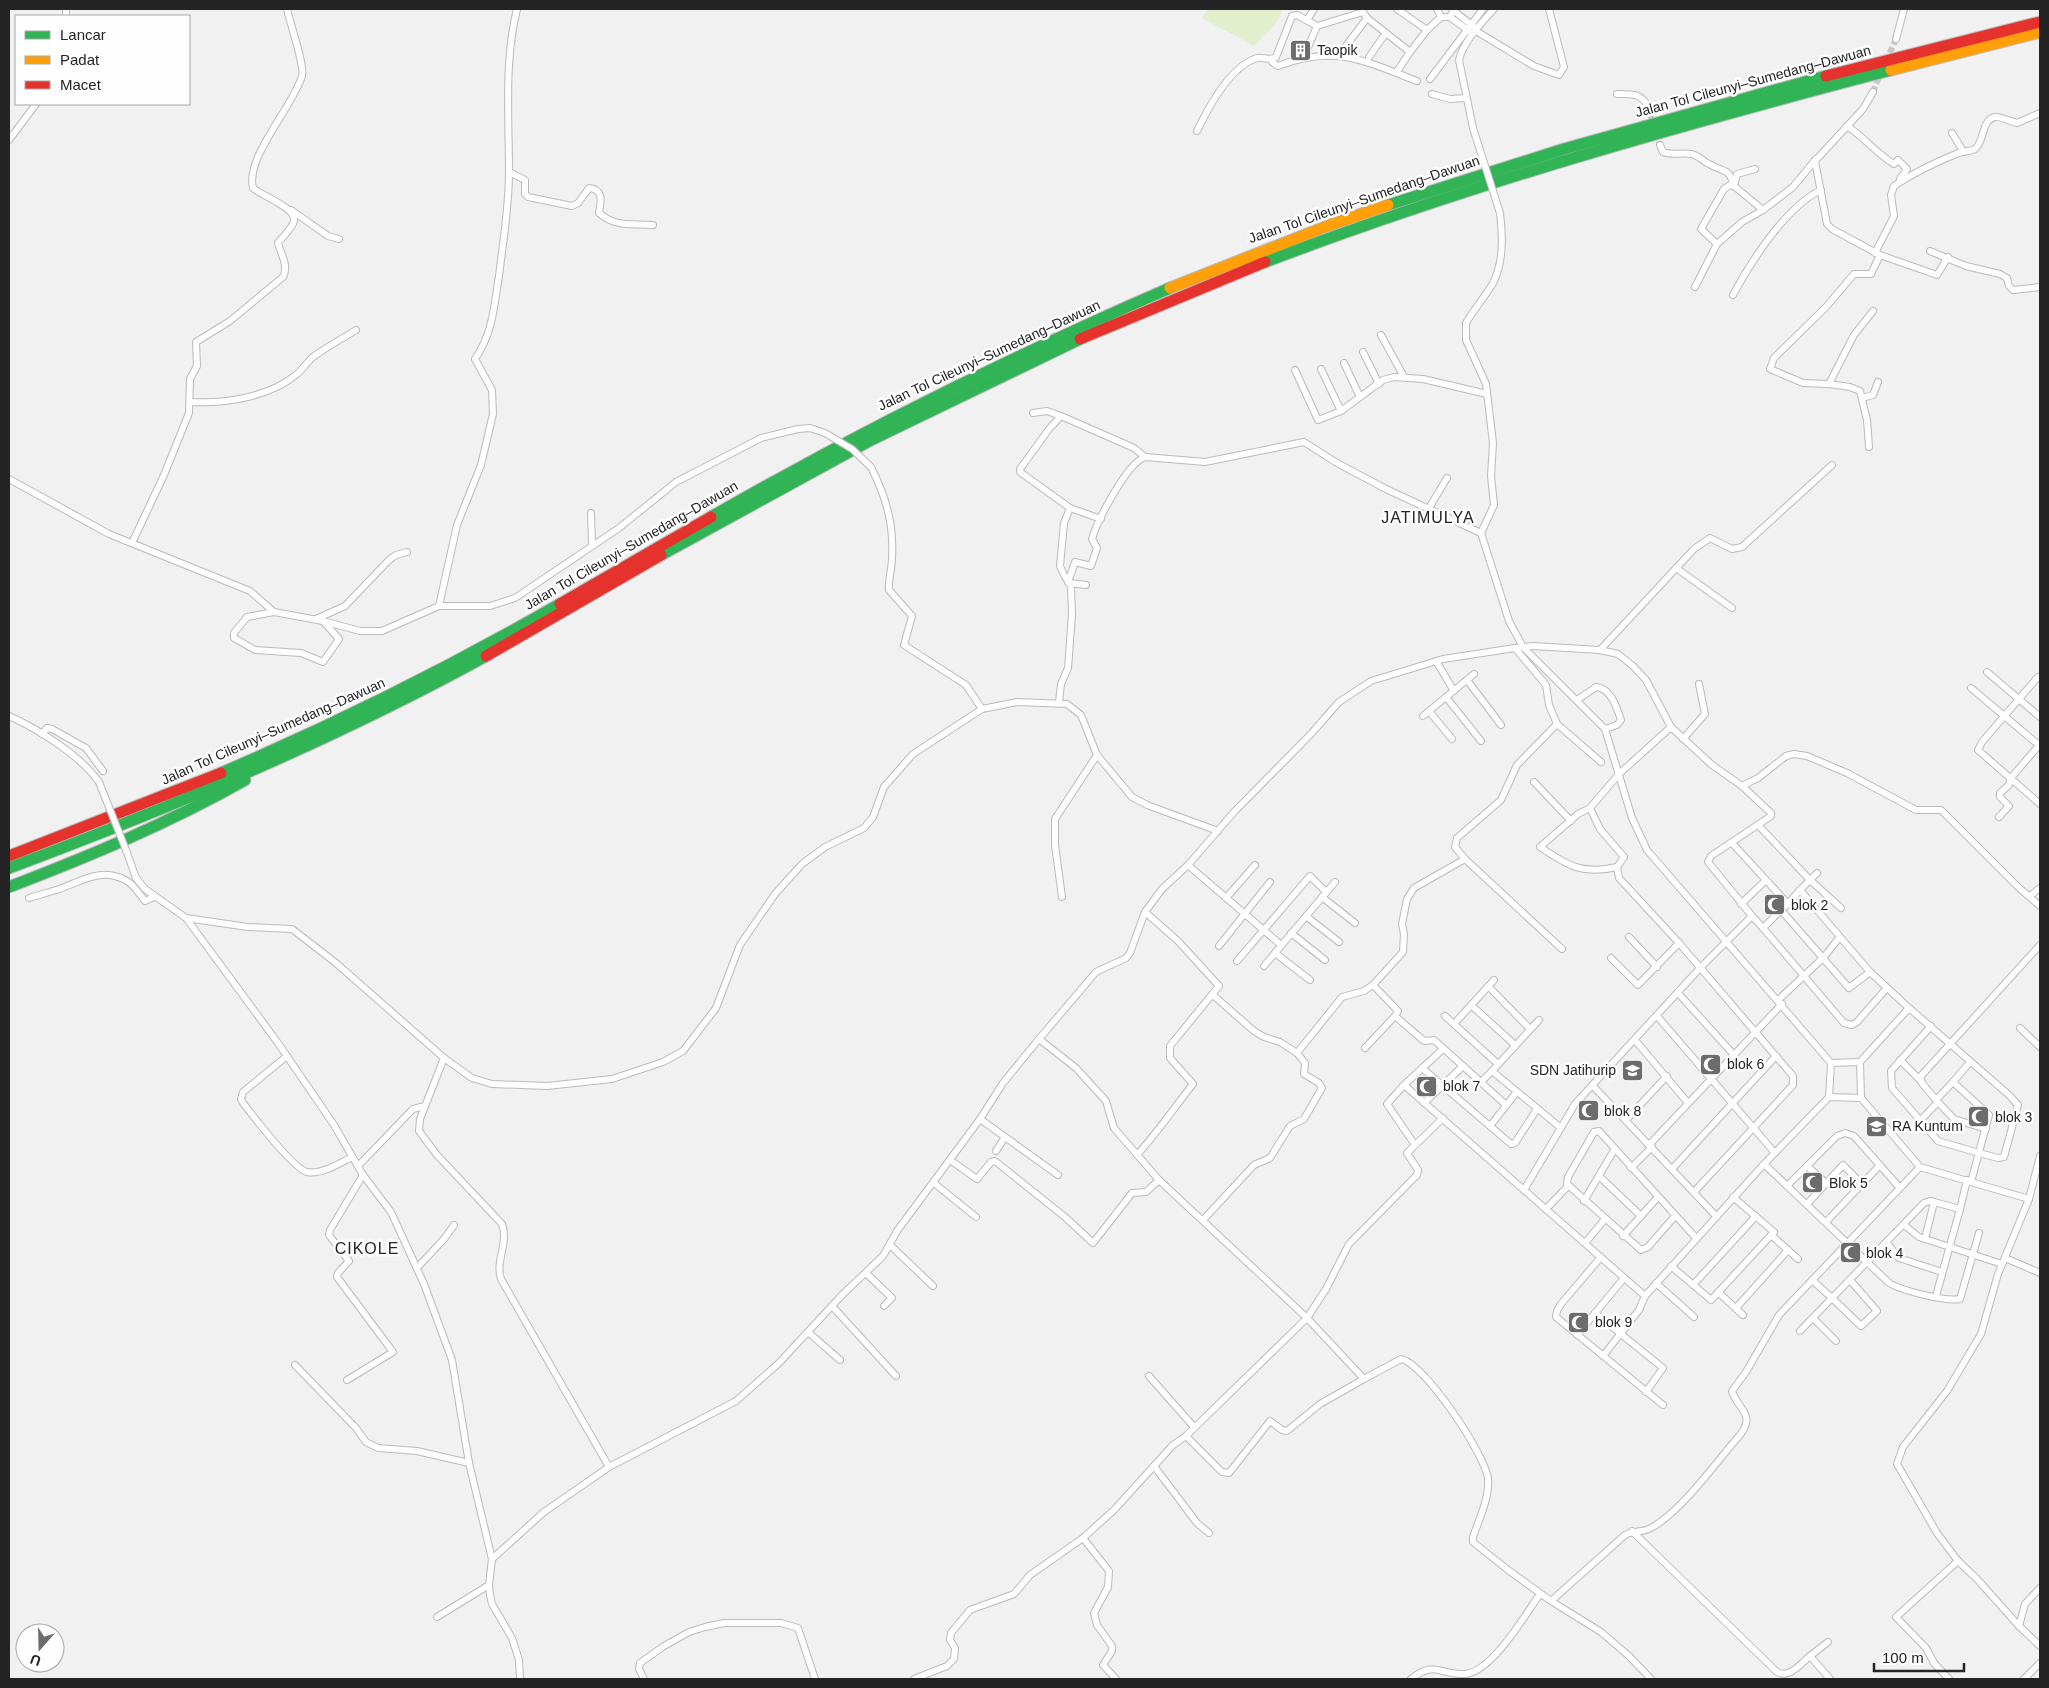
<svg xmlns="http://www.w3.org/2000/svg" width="2049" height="1688" font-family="Arial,sans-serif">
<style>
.green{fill:#e3eecd}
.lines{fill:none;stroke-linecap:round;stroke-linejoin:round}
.street-tunnel{stroke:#c8c8c8;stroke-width:6;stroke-dasharray:6 3;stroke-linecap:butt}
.street-casing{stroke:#bbb;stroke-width:8}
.fast-casing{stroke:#bbb;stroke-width:13}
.slow-casing{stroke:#bbb;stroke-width:13}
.jam-casing{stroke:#bbb;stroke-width:13}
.street{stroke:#fdfdfd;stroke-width:6}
.fast{stroke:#30b455;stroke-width:11}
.slow{stroke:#ff9f0a;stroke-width:11}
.jam{stroke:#e5322d;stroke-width:11}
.street-bridge-casing{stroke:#bbb;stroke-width:8;stroke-linecap:butt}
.street-bridge{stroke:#fdfdfd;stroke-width:6}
.labels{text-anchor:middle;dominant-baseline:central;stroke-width:5;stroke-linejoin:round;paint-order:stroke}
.poi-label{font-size:14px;fill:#242425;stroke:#fefeff;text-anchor:start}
.street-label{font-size:14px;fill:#242425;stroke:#fefeff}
.quarter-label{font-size:16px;letter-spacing:1px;fill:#242425;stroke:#fefeff}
</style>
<rect width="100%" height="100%" fill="#f1f1f1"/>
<polygon class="green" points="1208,9 1283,9 1277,22 1254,46 1202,18"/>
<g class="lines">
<g class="street-tunnel">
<polyline points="1886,61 1896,39"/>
<polyline points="1873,92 1881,72"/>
<polyline points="1648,107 1660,145"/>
</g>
<defs>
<g id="street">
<polyline points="1397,9 1427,30"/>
<polyline points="1437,9 1441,17"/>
<polyline points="1454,11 1473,26"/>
<polyline points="66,16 66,9"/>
<polyline points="1450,17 1469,31"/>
<polyline points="1307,20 1314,9"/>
<polyline points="1476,31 1534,66 1559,75 1564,67 1549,9"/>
<polyline points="1896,39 1904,9"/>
<polyline points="1343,50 1367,18"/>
<polyline points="1306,52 1317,26 1363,12 1367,18 1410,52 1427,30 1441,17 1450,17 1454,9"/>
<polyline points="1369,57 1386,33"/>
<path d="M1273,59L1272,62L1278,66C1335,44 1365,61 1417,81"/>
<polyline points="1398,70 1410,52"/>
<polyline points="1430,79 1483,9"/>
<polyline points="1873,92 1863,109 1815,161 1827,224 1832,229 1880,255 1937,275 1948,257"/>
<polyline points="1432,94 1450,99 1466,98"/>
<path d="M1617,94C1631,94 1642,93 1648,107"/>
<path d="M1847,126C1864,137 1877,154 1894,164L1898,160L1907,169L1900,179"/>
<path d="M1473,128L1459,60C1463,42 1482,22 1494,9"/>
<path d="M1197,131C1208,108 1230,66 1257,58C1263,57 1270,61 1276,57L1292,16L1297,15L1317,26"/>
<polyline points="1952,133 1963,151"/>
<polyline points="9,140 36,104"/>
<path d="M1660,145L1663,152C1673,156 1681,152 1691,154C1698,155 1703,161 1709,164C1724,173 1728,166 1734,186"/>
<path d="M509,172L525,180V194L528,197L572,206L578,203L589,188C604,189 601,202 599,213C616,228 633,223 653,225"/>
<polyline points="1735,182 1737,174 1755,169"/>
<polyline points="291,210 328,236 339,239"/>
<path d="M1500,213C1503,236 1504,262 1493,283C1485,297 1474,309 1466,323V340L1486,384L1493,443L1491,476L1494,505L1481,533L1509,621L1523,647L1605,729L1632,818L1647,850L1831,1063"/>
<polyline points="1717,244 1701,229 1724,189 1730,185 1734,186 1763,210"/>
<polyline points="1930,251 1966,266 2000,274 2007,278 2009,286 2013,290 2040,287"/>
<path d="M1875,253L1894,216L1891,195L1894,186C1913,173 1934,163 1956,154C1962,151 1969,152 1975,149C1985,141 1981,120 1995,117C2000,116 2012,122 2017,123L2040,113"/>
<polyline points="1695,287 1717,244 1742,222 1763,210 1793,187 1816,159"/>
<path d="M1733,295C1751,261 1787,206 1821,190"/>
<polyline points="1873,311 1854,335 1829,384 1803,383 1770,369 1774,358 1826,307 1854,274 1871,274 1880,255"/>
<polyline points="1381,335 1404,377"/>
<polyline points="1363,352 1379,384"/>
<polyline points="1344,363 1360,397"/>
<polyline points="1321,369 1341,411"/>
<polyline points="1295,370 1318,420 1341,411 1383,380 1394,377 1423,379 1487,394"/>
<polyline points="1829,384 1850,387 1860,391 1867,420 1869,447"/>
<polyline points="1862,398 1873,395 1878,382"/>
<path d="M191,402C225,404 270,397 297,374C303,369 307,362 313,357C326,347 342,339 356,330"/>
<polyline points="1033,413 1047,411 1061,416"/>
<path d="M871,467C886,497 894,524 892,558C892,569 888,580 889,590L912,616L904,645L966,685L982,709"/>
<polyline points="9,479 109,534 250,591 274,612 323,621 360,631 382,631 439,606 490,606 515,598 619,528 676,482 761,438 798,429 810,428 825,433"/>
<polyline points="1070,508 1101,519"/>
<polyline points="1429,508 1447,478"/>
<polyline points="591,513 592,545"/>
<path d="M132,543L164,475L189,413L190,379L197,366L196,342L230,321L283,277C289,265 281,255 278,243C282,237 292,229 294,221C297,208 262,196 253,188C245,157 293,107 302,76C305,66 290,23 287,9"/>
<polyline points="1676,568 1732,608"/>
<path d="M1068,582L1075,562L1091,566L1097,548L1092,539C1097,521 1127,463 1145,457L1205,462L1304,442L1337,463L1386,489L1481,533"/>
<polyline points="1069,583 1086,585"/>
<path d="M439,606L457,525L481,465L493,414L492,390L475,359C493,333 494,306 499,276C503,242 509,207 509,173C509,119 504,61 517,9"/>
<polyline points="274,612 247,617 234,633 234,638 255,650 301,653 323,662 339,639 324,622"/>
<polyline points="316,619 345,606 389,560 396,555 407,552"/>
<polyline points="1515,648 1546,685 1549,705 1557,724 1601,762"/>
<polyline points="1600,650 1694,549 1710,538 1732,549 1742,547 1832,465"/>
<polyline points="1436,661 1454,691"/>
<polyline points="1987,672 2040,717"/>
<polyline points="2038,677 1982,742 1978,750 2040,804"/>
<polyline points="1467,680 1501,725"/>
<polyline points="1971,688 2040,746"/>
<polyline points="1446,697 1481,741"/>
<path d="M1577,700L1596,687C1611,688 1617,708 1621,720L1617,725L1605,729"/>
<polyline points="1059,702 1061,684 1068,668 1072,614 1071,586 1064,575 1060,566 1064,523 1070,508 1020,472 1020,469 1049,429 1061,416 1134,448 1145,457"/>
<polyline points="1429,711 1452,739"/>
<path d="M9,716C38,729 80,755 99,782"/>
<polyline points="1423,716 1474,674"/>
<polyline points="42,734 47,728 52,729 86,748 103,771"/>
<polyline points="1683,739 1705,714 1699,684"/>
<polyline points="1534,782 1571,821"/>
<polyline points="1742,786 1771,813 1771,816 1711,856 1708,862 1752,916 1701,967 1575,1104 1524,1190 1645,1296 1764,1164"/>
<path d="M1590,808L1578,814L1540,847C1568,866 1583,875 1617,867"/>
<polyline points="1999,817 2009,806 2000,797 2000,793 2009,785 2010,779 2040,744"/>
<polyline points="1759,826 1810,880 1841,908"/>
<polyline points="1732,843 1788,904"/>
<polyline points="126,850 136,878 145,889 186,918 278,1043 334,1125 363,1175 391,1212 424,1284 452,1360 469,1463 492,1559 489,1585 490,1595 492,1604 512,1638 519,1660 520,1679"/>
<polyline points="1465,859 1562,949"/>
<polyline points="1188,865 1281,945"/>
<polyline points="1817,873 1800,890 1870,972 1909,1008"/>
<polyline points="2030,896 2040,888"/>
<polyline points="1062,897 1055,845 1055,819 1097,755"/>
<polyline points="1322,897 1355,923"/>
<path d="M29,898C38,895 47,893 56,890C81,882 101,866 127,881C134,885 140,895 145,901L154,897"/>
<polyline points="1226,898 1255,865"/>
<polyline points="1741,904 1765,881"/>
<polyline points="1786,906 1800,890"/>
<polyline points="1306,916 1339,942"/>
<polyline points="1752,916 1763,928 1781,910 1849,988 1870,972"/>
<polyline points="186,918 248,927 292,929 336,963 444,1058 472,1078 492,1084 547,1086 612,1079 663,1062 683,1051 716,1008 740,945 775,894 802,864 825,847 864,828 873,817 884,787 913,754 982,709 1017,702 1067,704 1081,715 1097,755 1132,797 1147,805 1218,831"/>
<polyline points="1763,928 1844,1023 1852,1025 1857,1022 1886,989"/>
<polyline points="1291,933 1325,960"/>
<polyline points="1629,937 1657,967"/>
<polyline points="1679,943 1619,878 1617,867 1624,857 1600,829 1590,808 1619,774 1671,727 1712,765 1742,786 1758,778 1786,756 1794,754 1807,756 1847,773 1916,810 1941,810 2018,887 2040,906"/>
<polyline points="1219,946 1270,882"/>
<polyline points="1275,953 1310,980"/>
<polyline points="1611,958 1638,985 1679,943 1793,1076 1793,1085 1694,1192"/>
<polyline points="1237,961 1310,876 1326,892"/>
<polyline points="1264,966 1335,882"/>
<polyline points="1373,985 1398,1011 1395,1016 1424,1041 1434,1040 1463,1066"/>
<polyline points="1488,986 1530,1029"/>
<polyline points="1678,993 1734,1055"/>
<polyline points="1213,995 1254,1031 1264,1037 1280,1042 1297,1053"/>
<polyline points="1778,1000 1823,958 1839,938"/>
<polyline points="1471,1005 1515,1045"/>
<polyline points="1445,1016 1498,1064"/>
<polyline points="1657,1016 1775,1153"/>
<polyline points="1539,1020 1492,1071 1561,1128"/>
<polyline points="1454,1024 1494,980"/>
<polyline points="2020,1028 2040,1047"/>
<polyline points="1635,1040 1688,1103"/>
<polyline points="1365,1048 1395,1016"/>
<polyline points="1443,1049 1404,1085 1524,1190"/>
<path d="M287,1056L243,1092L241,1099L243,1103C253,1116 294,1169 307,1172C321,1175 340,1163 352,1157"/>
<path d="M444,1058L420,1119L419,1131L437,1155L502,1224C509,1243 495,1261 501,1279L609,1467"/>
<polyline points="1900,1060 1920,1080"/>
<polyline points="1422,1068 1511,1144 1515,1143 1537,1109"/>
<polyline points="1481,1082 1492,1071"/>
<polyline points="1953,1082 1970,1062"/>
<polyline points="1404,1085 1387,1104 1415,1145"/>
<polyline points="1593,1086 1716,1216"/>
<polyline points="1829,1097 1831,1063 1860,1062"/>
<polyline points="1861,1098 1860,1062 1909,1008 2009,1095 2018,1105 2004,1157 1998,1158 1979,1153 1938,1141 1892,1088 1891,1071 1931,1026"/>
<polyline points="1936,1100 1954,1119 1986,1129"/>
<polyline points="1424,1103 1463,1066 1506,1105"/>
<path d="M1443,1118L1407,1153L1418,1170L1417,1175L1349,1244L1326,1289L1307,1318L1364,1379L1401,1359C1425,1364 1484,1453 1488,1478C1490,1497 1479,1519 1473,1537V1542L1508,1570L1551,1601L1625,1535C1634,1530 1642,1533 1651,1528C1682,1511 1716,1462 1740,1435C1756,1414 1738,1410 1732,1391L1746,1372L1779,1315L1920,1167L2029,1199"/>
<polyline points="980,1119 1058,1175"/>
<polyline points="1626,1120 1667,1076"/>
<polyline points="1920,1121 1938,1102"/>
<polyline points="1490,1126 1516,1093"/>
<polyline points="1649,1145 1782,1004"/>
<polyline points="996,1151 1005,1137"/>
<path d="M1137,1155C1157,1133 1174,1108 1193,1084L1170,1058V1046L1219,986L1178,941L1145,912"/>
<polyline points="2040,1156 2029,1199 1998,1274 1981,1334 1947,1391 1903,1447 1897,1464 1937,1533 1958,1561 1977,1579 2019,1626 2040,1646"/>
<polyline points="950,1160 977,1179 991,1162 995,1161 1065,1217 1093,1243 1132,1193 1146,1192 1159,1180"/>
<polyline points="358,1166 413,1109 425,1106"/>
<polyline points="1807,1166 1826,1183"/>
<path d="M1920,1167L1861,1098L1829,1097L1764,1164L1888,1282C1898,1290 1947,1302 1960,1299L1979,1233"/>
<polyline points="1631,1168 1652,1147"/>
<polyline points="1672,1169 1776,1056"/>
<polyline points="1599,1176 1641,1216"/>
<polyline points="1971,1182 1989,1115 1953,1082 1936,1100 1922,1083 1920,1077 2040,945"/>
<polyline points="934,1183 976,1217"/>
<polyline points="1787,1186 1837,1136 1845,1133 1854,1136 1900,1188"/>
<polyline points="1584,1201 1614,1150"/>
<polyline points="1807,1204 1843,1165 1862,1184"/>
<polyline points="1546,1209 1568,1186"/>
<polyline points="1960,1209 1967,1180"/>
<polyline points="1675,1216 1648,1247 1641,1250 1567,1184 1568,1177 1594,1132 1599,1131 1696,1238"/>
<polyline points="1203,1220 1254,1165 1270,1158 1290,1126 1304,1119 1322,1088 1319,1083 1304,1074 1305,1063 1297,1053 1342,997 1364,991 1373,985 1403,952 1404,934 1402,924 1407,899 1414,888 1465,859 1455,847 1457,838 1501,800 1517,765 1557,724"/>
<polyline points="1826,1222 1880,1165"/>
<polyline points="1904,1225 1919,1237 2002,1264"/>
<polyline points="1771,1235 1798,1259"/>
<polyline points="1623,1236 1658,1197"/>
<polyline points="1925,1239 1934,1202 1960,1209 1936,1296"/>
<polyline points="1585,1243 1605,1219"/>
<polyline points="1887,1243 1899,1258 1942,1272"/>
<polyline points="890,1245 933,1286"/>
<polyline points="1601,1257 1561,1304 1557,1311 1556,1317 1663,1405"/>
<polyline points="2005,1258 2040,1273"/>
<polyline points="1671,1266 1711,1300 1774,1232 1733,1197"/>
<polyline points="417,1268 444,1239 454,1225"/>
<polyline points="866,1273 892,1298 884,1306"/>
<polyline points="1850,1280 1877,1311 1861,1326 1832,1298 1924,1203 1930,1201 1934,1202"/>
<polyline points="1656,1283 1694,1317"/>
<polyline points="1693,1285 1756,1216"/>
<polyline points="1718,1292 1743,1315"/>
<polyline points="832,1306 896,1376"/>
<polyline points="1736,1308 1788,1250"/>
<polyline points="1595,1313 1663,1368 1646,1392"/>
<polyline points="1813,1318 1836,1341"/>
<polyline points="1800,1331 1832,1298 1812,1280"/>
<polyline points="808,1332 840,1360"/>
<polyline points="1577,1335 1624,1278"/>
<polyline points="1603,1356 1639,1310 1645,1296"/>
<polyline points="295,1365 356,1428 366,1442 378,1448 417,1451 469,1463"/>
<polyline points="1149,1376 1194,1427"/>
<polyline points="347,1380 393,1352 337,1277 338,1273 349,1261 329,1235 330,1230 363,1175"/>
<polyline points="1186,1436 1222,1472 1229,1473 1270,1421 1282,1430 1287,1431 1320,1404 1364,1379"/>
<polyline points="1154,1466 1197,1523 1209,1533"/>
<path d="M1632,1531L1777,1672C1790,1679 1801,1663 1810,1656L1830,1679"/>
<polyline points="1083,1538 1109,1571 1108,1587 1094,1613 1097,1625 1112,1646 1112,1651 1103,1665 1116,1679"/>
<polyline points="492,1559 544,1512 609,1467 736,1401 779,1363 842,1295 883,1256 897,1231 980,1119 1003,1083 1039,1039"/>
<polyline points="1551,1601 1601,1632 1629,1656 1651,1679"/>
<polyline points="437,1617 489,1585"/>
<polyline points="2019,1626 2025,1604 2040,1588"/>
<polyline points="1810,1656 1828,1642"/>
<polyline points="644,1679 639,1669 640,1663 664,1646 689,1632 705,1627 724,1623 781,1623 798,1628 815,1679"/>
<polyline points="914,1679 947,1666 954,1659 955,1648 950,1640 951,1633 970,1610 1014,1594 1030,1575 1083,1538 1114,1510 1173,1445 1186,1436 1307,1318 1159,1180 1114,1128 1106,1101 1076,1068 1039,1039 1096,972 1126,958 1130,953 1145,912 1162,889 1188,865 1234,812 1310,735 1339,702 1371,681 1443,659 1515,648 1533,646 1600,650 1618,654 1633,666 1646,680 1671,727"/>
<path d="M1411,1679C1435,1660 1440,1675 1465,1674C1492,1672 1525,1615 1540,1594"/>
<polyline points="1949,1679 1934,1663 1926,1648 1896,1617 1958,1561"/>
<polyline points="2024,1679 2040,1663"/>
</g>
<g id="fast">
<polyline points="1388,205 1564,149 1826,76"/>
<path d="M1265,262C1470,184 1680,125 1891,70"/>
<path d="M711,517C859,432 1013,356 1170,288"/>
<polyline points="661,555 871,440 1080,339"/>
<path d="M221,773C338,723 450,667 560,604"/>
<path d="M9,868C172,807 333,740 486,656"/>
<path d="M9,887C90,856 169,823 245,780"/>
</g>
<g id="slow">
<polyline points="1891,70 2040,32"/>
<polyline points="1170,288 1330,225 1388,205"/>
</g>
<g id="jam">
<polyline points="1826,76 2040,22"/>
<polyline points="1080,339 1265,262"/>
<polyline points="560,604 711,517"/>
<polyline points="486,656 661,555"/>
<polyline points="9,856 221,773"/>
</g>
</defs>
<use href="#street" class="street-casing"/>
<use href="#fast" class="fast-casing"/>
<use href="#slow" class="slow-casing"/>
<use href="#jam" class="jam-casing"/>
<use href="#street" class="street"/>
<use href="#fast" class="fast"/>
<use href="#slow" class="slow"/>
<use href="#jam" class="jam"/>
<defs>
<g id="street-bridge">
<polyline points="1473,128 1500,213"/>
<polyline points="825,433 852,449 871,467"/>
<polyline points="99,782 126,850"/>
</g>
</defs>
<use href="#street-bridge" class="street-bridge-casing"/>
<use href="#street-bridge" class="street-bridge"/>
</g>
<defs>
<symbol id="building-square" viewBox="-11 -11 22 22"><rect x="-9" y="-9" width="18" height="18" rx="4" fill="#6c6c6c" stroke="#fefeff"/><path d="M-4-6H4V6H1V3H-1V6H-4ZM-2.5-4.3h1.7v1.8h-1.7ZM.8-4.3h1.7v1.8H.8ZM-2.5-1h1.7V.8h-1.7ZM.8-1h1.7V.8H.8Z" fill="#fff"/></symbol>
<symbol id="mosque-square" viewBox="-11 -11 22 22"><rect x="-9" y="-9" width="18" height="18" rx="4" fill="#6c6c6c" stroke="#fefeff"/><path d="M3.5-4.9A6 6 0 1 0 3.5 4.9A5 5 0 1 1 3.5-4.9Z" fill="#fff"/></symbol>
<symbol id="school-square" viewBox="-11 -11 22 22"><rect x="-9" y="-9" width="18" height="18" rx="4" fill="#6c6c6c" stroke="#fefeff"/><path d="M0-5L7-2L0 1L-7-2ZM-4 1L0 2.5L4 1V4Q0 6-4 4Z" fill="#fff"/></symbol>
</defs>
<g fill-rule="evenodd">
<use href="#building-square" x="1288" y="38" width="25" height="25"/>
<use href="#mosque-square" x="1762" y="892" width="25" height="25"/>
<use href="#mosque-square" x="1698" y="1052" width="25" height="25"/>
<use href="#school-square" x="1620" y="1058" width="25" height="25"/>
<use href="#mosque-square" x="1414" y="1074" width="25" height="25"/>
<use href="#mosque-square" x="1576" y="1098" width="25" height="25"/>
<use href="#mosque-square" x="1966" y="1104" width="25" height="25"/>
<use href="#school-square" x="1864" y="1114" width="25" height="25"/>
<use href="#mosque-square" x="1800" y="1170" width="25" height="25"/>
<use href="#mosque-square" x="1838" y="1240" width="25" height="25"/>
<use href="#mosque-square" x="1566" y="1310" width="25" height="25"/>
</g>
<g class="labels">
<g class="poi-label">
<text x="1317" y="50">Taopik</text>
<text x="1791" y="905">blok 2</text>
<text x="1727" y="1064">blok 6</text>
<text x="1616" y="1070" text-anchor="end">SDN Jatihurip</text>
<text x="1443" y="1086">blok 7</text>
<text x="1604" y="1111">blok 8</text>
<text x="1995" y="1117">blok 3</text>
<text x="1892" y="1126">RA Kuntum</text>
<text x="1829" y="1183">Blok 5</text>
<text x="1866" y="1253">blok 4</text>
<text x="1595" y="1322">blok 9</text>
</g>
<g class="street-label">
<text transform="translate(1753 81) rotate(-15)">Jalan Tol Cileunyi–Sumedang–Dawuan</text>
<text transform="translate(1364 199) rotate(-19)">Jalan Tol Cileunyi–Sumedang–Dawuan</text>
<text transform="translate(989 355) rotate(-25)">Jalan Tol Cileunyi–Sumedang–Dawuan</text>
<text transform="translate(631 545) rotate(-30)">Jalan Tol Cileunyi–Sumedang–Dawuan</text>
<text transform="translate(273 731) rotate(-24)">Jalan Tol Cileunyi–Sumedang–Dawuan</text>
</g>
<g class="quarter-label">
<text x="1428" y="517">JATIMULYA</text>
<text x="367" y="1248">CIKOLE</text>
</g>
</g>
<rect width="2049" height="1688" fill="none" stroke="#242425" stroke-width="20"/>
<rect x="15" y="15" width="175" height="90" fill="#fefeff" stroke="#a7a7a8"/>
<rect x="25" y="31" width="25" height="8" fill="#30b455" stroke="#a7a7a8"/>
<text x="60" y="40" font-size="15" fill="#242425">Lancar</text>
<rect x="25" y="56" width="25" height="8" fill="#ff9f0a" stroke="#a7a7a8"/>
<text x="60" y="65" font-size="15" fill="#242425">Padat</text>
<rect x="25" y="81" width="25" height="8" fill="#e5322d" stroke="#a7a7a8"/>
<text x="60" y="90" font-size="15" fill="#242425">Macet</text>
<g transform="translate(40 1648) rotate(200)"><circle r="24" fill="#fefeff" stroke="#a7a7a8"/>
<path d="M0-4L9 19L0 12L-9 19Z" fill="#6c6c6c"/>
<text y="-8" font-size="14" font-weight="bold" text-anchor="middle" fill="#242425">U</text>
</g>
<path d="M1874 1663v8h90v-8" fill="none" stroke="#242425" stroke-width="2.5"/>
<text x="1882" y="1663" font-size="15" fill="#242425" stroke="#fefeff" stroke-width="4" paint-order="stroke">100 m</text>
</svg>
